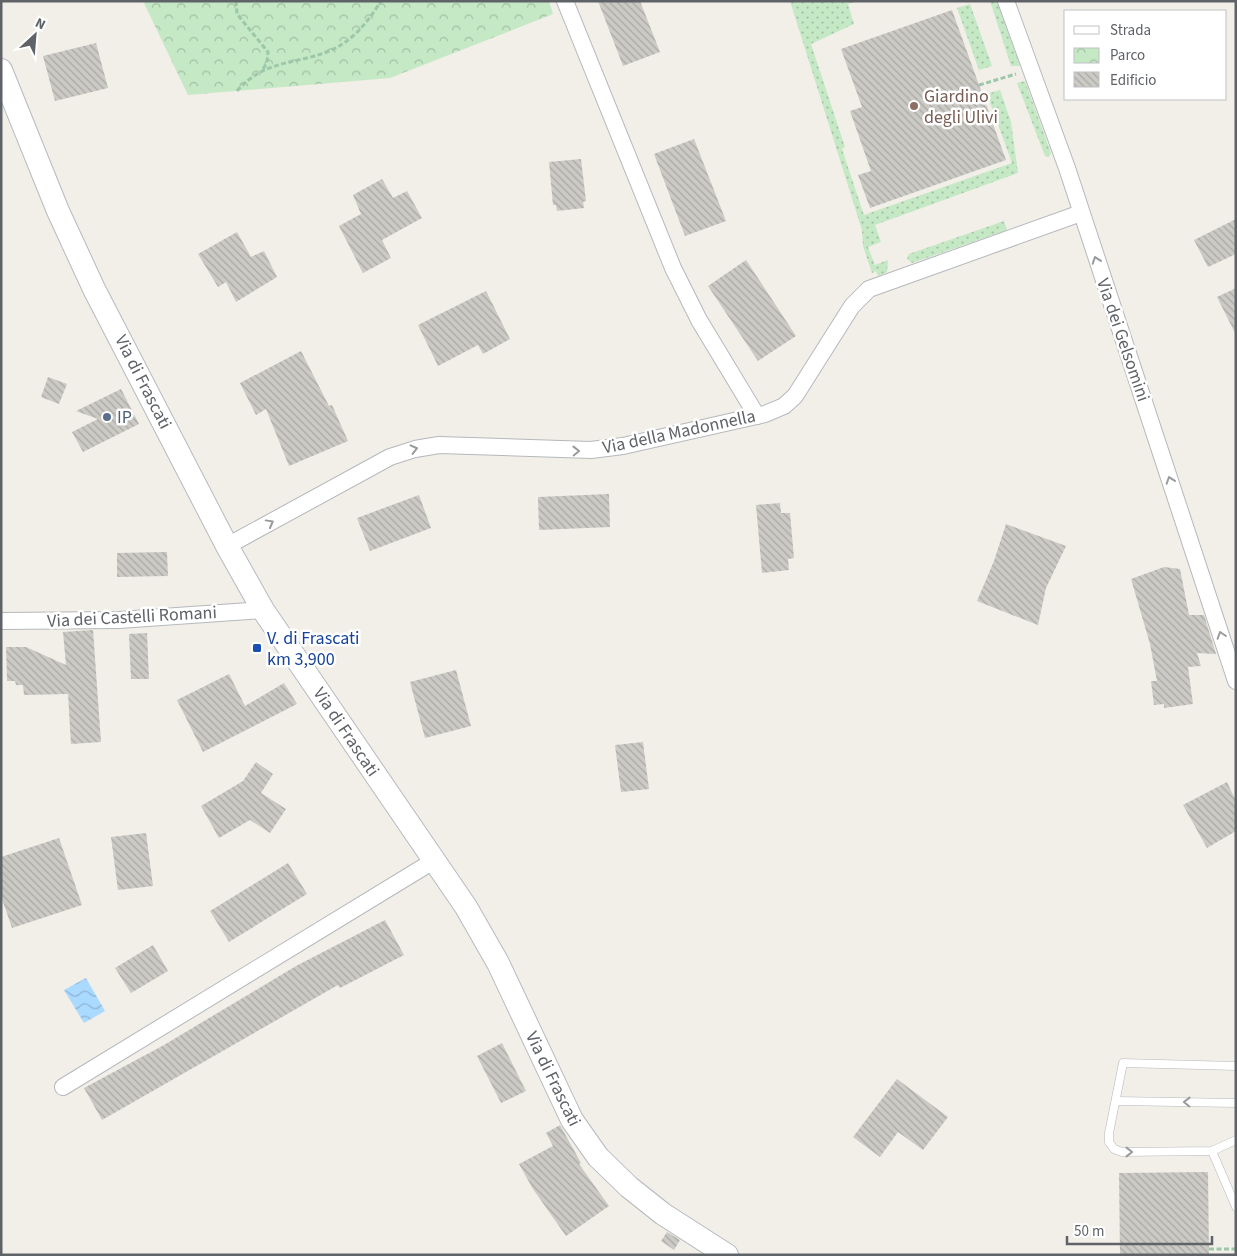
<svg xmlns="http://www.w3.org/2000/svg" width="1237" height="1256" font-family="'Source Sans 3',sans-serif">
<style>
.grass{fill:url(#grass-dots)}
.park{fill:url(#park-crowns)}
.water{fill:url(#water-waves)}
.building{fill:url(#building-back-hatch)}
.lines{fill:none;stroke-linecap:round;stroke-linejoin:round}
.service-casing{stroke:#b5b8bc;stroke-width:9}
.minor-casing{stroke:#b5b8bc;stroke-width:18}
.secondary-casing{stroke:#b6babf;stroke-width:24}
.path{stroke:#9cc7a9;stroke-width:3;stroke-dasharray:5 2.5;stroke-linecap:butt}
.service{stroke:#fff;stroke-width:8}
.minor{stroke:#fff;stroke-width:16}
.secondary{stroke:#fff;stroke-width:22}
.oneway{stroke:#979a9d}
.education-dot{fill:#8d6e63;stroke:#fff;stroke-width:2}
.service-dot{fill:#5c6f8a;stroke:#fff;stroke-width:2}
.transit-dot{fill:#1a4fb4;stroke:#fff;stroke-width:2}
.labels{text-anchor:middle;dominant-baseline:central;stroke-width:5;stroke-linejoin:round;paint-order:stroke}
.education-label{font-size:18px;fill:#785e54;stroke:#fff;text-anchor:start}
.street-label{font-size:18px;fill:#5f6368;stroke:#fff}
.service-label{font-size:18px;fill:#4e5e75;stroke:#fff;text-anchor:start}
.transit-label{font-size:18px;fill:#164399;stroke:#fff;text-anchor:start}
</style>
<defs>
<pattern id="grass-dots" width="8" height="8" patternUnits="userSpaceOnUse" patternTransform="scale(1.25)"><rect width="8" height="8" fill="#c5e8c5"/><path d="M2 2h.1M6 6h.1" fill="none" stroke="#a3c0a4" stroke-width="1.8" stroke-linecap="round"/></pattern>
<pattern id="park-crowns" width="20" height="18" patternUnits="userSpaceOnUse" patternTransform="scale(1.25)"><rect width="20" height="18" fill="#c5e8c5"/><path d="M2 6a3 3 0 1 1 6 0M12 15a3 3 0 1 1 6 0" fill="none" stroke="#a3c0a4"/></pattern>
<pattern id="water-waves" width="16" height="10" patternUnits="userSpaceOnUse" patternTransform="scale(1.25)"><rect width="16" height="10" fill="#aadaff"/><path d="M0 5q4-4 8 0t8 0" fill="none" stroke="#8eb4d2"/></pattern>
<pattern id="building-back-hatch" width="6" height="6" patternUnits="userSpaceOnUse" patternTransform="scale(1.25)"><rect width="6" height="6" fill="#cccac5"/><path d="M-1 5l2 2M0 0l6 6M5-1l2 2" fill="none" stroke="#a9a8a4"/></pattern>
</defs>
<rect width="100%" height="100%" fill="#f1efe8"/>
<g class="grass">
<polygon points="790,1 857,1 848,4 854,24 811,44 845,147 842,149 864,215 1012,163 987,94 1000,90 1011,122 1018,173 875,225 881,242 868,247 875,265 888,260 887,272 878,276 876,271 872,273 863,246 862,230"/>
<polygon points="990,1 997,1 1020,66 1011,66"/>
<polygon points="970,4 992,66 979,70 957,8"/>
<polygon points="1025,81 1051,153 1049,157 1045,156 1017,83"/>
<polygon points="1004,221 1007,230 912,263 907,259 909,254"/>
</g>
<polygon class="park" points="143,1 549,1 553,14 390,78 188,95"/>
<polygon class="water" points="86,978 105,1011 84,1023 64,990"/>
<g class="building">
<polygon points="598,1 640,1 660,52 623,66"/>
<polygon points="952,10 1006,160 870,208 858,175 871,171 850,111 862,107 841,49"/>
<polygon points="96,43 108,88 55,101 43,56"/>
<polygon points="694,139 726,221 685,236 654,154"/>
<polygon points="581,159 586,201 583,202 584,208 557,211 556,205 553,205 549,162"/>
<polygon points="382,179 393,198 407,191 422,218 382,240 391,258 363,273 339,226 361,214 353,195"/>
<polygon points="1236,219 1236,254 1208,267 1194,240"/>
<polygon points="237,232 251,257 264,251 277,277 236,302 226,282 218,287 198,254"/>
<polygon points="746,260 796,336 758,361 708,286"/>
<polygon points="1236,288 1236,335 1217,297"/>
<polygon points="486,291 510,339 483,354 478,345 438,366 418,325"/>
<polygon points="301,351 329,406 332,405 348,441 289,466 266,409 256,415 240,383"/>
<polygon points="48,377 67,384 59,404 41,397"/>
<polygon points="121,389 139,424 83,452 72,432 98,419 76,411"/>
<polygon points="609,494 610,527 539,530 538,497"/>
<polygon points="419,495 431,528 370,551 357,518"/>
<polygon points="780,503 781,513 790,513 794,558 788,559 789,570 762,573 756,505"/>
<polygon points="1006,524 1066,546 1046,588 1038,625 977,601 994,561"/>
<polygon points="167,552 168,576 117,577 117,553"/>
<polygon points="1164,567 1180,569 1189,615 1204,615 1216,654 1197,653 1201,666 1188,667 1193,704 1164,708 1164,704 1154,705 1151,681 1157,681 1150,644 1131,579"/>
<polygon points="93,630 101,742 71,744 68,694 24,695 23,685 16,685 15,681 7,681 6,647 26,647 66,665 63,632"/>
<polygon points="147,633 149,679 131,679 129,634"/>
<polygon points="456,670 471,726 425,738 410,682"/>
<polygon points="229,674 245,706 284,683 297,704 203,752 177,700"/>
<polygon points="643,742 649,789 621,792 615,745"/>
<polygon points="256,762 273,774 261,793 286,809 270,833 250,820 219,838 201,806 243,781"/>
<polygon points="1227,782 1236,801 1236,831 1207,848 1183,805"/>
<polygon points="146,833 153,886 118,890 111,837"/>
<polygon points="59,838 82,905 12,928 1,896 1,857"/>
<polygon points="288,863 307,894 229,942 210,911"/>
<polygon points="385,920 404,955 340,988 338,985 102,1120 84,1088 164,1045 296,966"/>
<polygon points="153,945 168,971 131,993 115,968"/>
<polygon points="502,1043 526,1091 501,1103 477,1056"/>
<polygon points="897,1079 948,1117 923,1150 898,1132 880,1157 853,1137"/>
<polygon points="560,1125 581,1163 579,1164 609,1206 566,1236 533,1189 519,1164 553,1146 546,1133"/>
<polygon points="1208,1172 1209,1255 1120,1255 1119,1173"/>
<polygon points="667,1232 680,1240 674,1250 661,1241"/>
</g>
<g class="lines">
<defs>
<g id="service">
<polyline points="1236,1066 1123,1063 1109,1133 1109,1142 1114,1149 1122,1152 1212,1151 1236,1140"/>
<polyline points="1116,1101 1236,1103"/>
<polyline points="1212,1151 1236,1207"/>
</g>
<g id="minor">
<polyline points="565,1 673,268 699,320 757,416"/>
<polyline points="1006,1 1067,168 1236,681"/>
<polyline points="227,546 390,457 415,449 439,445 591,450 623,446 765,414 784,406 795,396 852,306 869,289 1081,213"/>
<polyline points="1,621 119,620 263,610"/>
<polyline points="63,1087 435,860"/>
</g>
<polyline id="secondary" points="1,70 58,211 94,289 227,546 263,610 466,907 498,963 572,1120 598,1157 629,1187 663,1214 727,1255"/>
</defs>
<use href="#service" class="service-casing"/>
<use href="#minor" class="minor-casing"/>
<use href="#secondary" class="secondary-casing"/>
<g class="path">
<polyline points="236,1 237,14 268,52 267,63 262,70"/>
<polyline points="979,85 1016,74"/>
<path d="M237,91C265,59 295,65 329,51C352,42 368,22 381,1"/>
<polyline points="1209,1249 1236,1249"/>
</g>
<use href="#service" class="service"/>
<use href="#minor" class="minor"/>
<use href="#secondary" class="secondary"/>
</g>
<defs><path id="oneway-chevron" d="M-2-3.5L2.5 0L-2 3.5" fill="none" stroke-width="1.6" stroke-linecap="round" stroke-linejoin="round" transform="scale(1.25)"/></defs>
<g class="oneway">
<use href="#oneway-chevron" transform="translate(1096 260) rotate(-109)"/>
<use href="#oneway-chevron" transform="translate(414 449) rotate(-14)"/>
<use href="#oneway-chevron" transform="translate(576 451) rotate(-1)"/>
<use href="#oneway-chevron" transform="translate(1170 480) rotate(-109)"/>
<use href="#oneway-chevron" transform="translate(270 523) rotate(-29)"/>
<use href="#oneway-chevron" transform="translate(1221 635) rotate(-108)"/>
<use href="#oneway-chevron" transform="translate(1187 1102) rotate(-179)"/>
<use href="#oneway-chevron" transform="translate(1129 1152)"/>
</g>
<circle class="education-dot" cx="914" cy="106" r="5"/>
<circle class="service-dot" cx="107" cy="417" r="5"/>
<rect class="transit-dot" x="252" y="643" width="10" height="10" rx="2.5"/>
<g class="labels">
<g class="education-label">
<text x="924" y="96">Giardino<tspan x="924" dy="21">degli Ulivi</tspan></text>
</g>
<g class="street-label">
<text transform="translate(1123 340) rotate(71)">Via dei Gelsomini</text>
<text transform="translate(143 382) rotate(63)">Via di Frascati</text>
<text transform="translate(679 432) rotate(-12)">Via della Madonnella</text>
<text transform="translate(132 617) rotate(-3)">Via dei Castelli Romani</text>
<text transform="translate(346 732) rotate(56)">Via di Frascati</text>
<text transform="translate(553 1079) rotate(64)">Via di Frascati</text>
</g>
<g class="service-label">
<text x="117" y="417">IP</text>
</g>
<g class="transit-label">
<text x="267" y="638">V. di Frascati<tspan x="267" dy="21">km 3,900</tspan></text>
</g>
</g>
<rect width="1237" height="1256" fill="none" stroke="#5f6368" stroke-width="5"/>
<rect x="1064" y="10" width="162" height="90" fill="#ffffff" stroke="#bfc1c3"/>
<rect x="1074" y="26" width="25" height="8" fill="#ffffff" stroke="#bfc1c3"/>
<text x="1110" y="35" font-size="15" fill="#5f6368">Strada</text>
<rect x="1074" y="48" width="25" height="15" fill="url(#park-crowns)" stroke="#bfc1c3"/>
<text x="1110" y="60" font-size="15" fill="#5f6368">Parco</text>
<rect x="1074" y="72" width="25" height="15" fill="url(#building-back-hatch)" stroke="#bfc1c3"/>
<text x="1110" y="85" font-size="15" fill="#5f6368">Edificio</text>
<g transform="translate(35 35) rotate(26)" stroke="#ffffff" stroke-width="4" paint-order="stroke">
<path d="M0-4L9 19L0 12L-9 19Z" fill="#5f6368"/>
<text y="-8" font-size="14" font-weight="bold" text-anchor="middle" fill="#5f6368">N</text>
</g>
<path d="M1067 1236v8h145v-8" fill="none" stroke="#5f6368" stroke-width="2.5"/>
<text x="1074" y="1236" font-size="15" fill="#5f6368" stroke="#ffffff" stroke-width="4" paint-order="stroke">50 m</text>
</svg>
